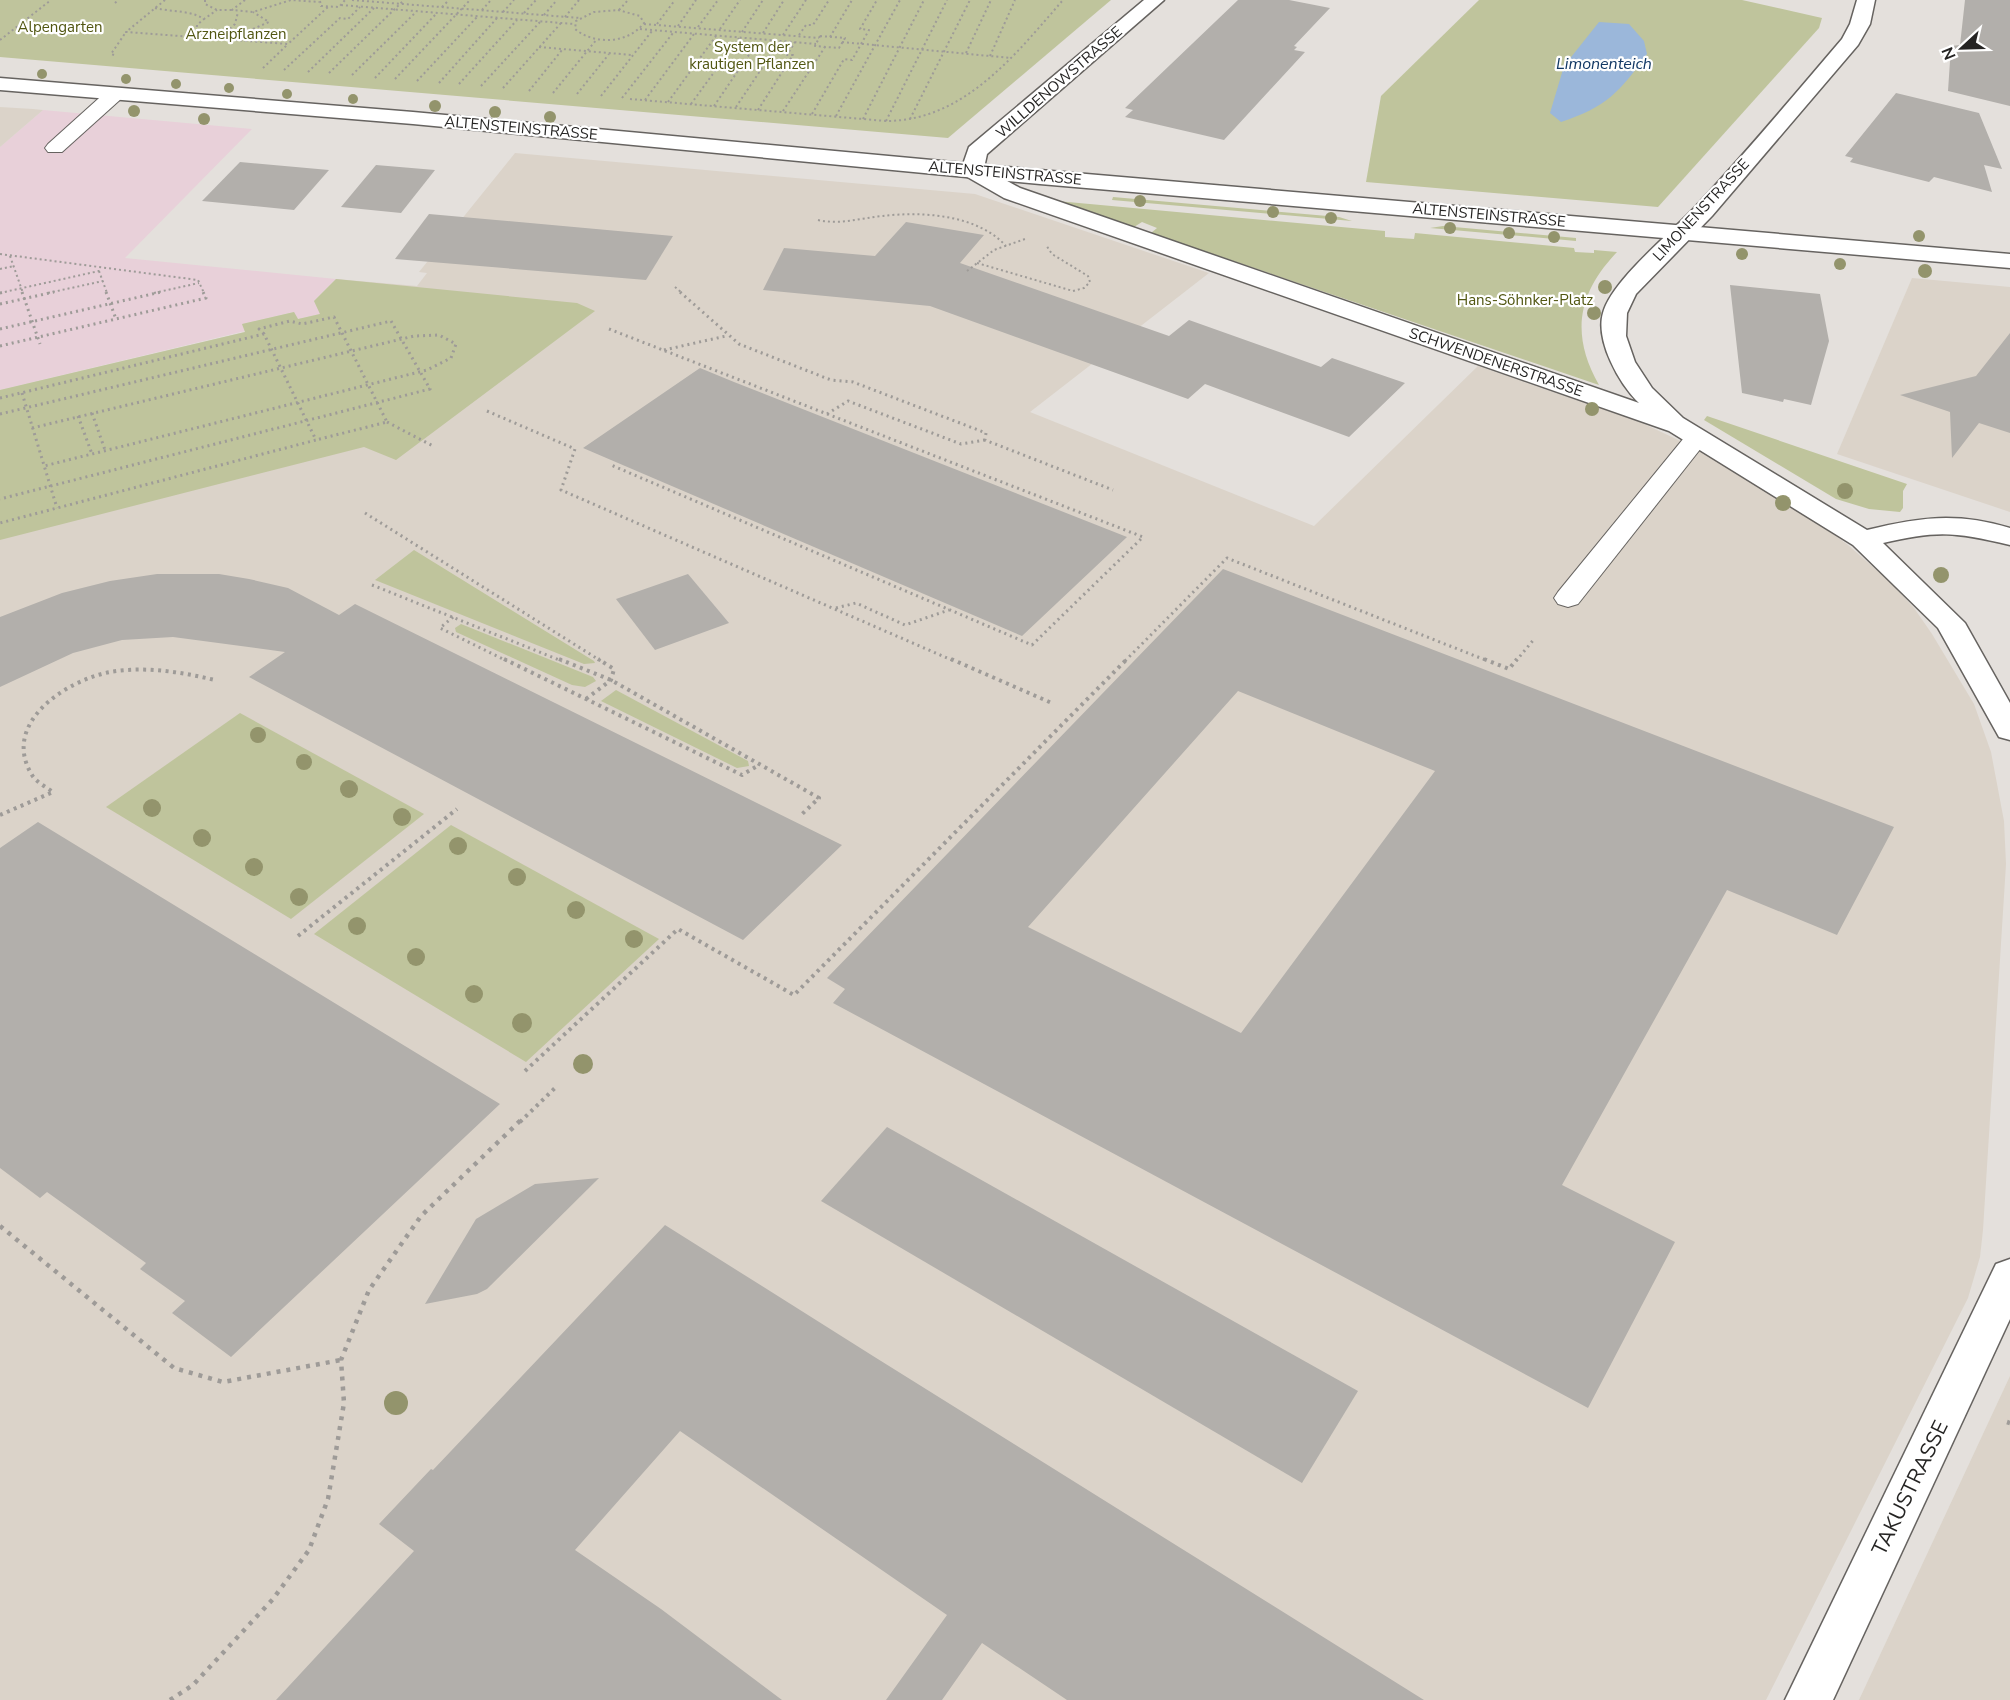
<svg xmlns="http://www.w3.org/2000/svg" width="2010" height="1700" font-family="'Nunito Sans',sans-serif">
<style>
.commercial{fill:#e8d0d9}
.built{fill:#dbd3c9}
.green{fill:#bfc49c}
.water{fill:#9bb7da}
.building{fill:#b2afab;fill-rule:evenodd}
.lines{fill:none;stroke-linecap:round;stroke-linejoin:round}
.service-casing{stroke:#666360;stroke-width:2}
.minor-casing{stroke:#666360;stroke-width:3}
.secondary-casing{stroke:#666360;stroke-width:3}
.path-far3{stroke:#9e9b98;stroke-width:2;stroke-dasharray:2 3;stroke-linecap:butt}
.path-far2{stroke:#9e9b98;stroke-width:3;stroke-dasharray:2 4;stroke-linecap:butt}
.path-far1{stroke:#9e9b98;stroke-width:4;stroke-dasharray:3 4.5;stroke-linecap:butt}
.path{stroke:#9e9b98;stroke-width:4.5;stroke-dasharray:4 6;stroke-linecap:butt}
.service{fill:#fff;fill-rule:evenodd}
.minor{fill:#fff;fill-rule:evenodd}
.secondary{fill:#fff;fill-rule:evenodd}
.tree{fill:#93946c}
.labels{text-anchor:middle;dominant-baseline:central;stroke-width:4.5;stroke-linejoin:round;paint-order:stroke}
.far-park-label{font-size:15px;fill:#515611;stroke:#fff}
.far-street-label{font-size:15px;fill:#252423;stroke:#fff}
.far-water-label{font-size:16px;font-style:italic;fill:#123864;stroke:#fff}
.near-street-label{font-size:21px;fill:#252423;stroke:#fff}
</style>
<rect width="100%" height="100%" fill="#e4e0dc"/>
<polygon class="commercial" points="43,110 252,129 125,258 336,279 314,301 321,314 297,319 293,312 242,324 245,331 0,390 0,147"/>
<g class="built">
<polygon points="0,107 33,109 43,110 0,147"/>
<polygon points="515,153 975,194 1209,273 1030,412 1314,526 1478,366 1640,422 1708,454 1806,514 1848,545 1890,582 1914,608 1932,634 1974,704 1991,752 2004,821 2006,864 1983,1230 1980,1257 1968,1298 1766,1700 0,1700 0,390 245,332 242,324 294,312 298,319 320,314 314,301 336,279 417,286 427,273 419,272"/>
<polygon points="1912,278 2010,287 2010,512 1837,454"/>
<polygon points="2010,1376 2010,1700 1859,1700"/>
</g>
<g class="green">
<polygon points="0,0 1111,0 948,138 0,57"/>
<polygon points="1479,0 1742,0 1822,18 1819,28 1658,207 1366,182 1381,96"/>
<polygon points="1113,197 1339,217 1352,221 1112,200"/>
<path d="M1057,201L1385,231V237L1414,239L1415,233L1574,248L1575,252L1594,253V250L1617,252C1578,293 1570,334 1599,385L1151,233L1157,228L1142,222L1134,227Z"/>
<polygon points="1443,226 1576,238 1576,241 1430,228"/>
<polygon points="336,279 577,303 595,311 396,460 364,447 0,540 0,390 245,332 242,324 294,312 298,319 320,314 314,301"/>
<polygon points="1707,416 1907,484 1903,491 1903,508 1900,512 1869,509 1836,499 1704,420"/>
<polygon points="414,550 594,661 595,663 584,664 375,580"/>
<polygon points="461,624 593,677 596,681 585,687 572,685 456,632 455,628"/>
<polygon points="616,690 748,761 749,766 737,768 601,701"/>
<polygon points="240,713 424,814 291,919 106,807"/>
<polygon points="451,825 659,939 526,1062 314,934"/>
</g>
<path class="water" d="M1599,22L1629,24L1644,41L1647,54C1620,92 1606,107 1561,122L1550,113L1564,66Z"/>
<g class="building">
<polygon points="1238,0 1289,0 1330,8 1294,46 1297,47 1294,50 1305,52 1224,140 1125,117 1133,110 1125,108"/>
<polygon points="1965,0 2010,0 2010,106 1948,91 1951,46 1960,45"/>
<polygon points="1896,93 1979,113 2002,169 1984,165 1992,192 1934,177 1929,182 1850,162 1853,158 1845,156"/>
<polygon points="240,162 329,170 294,210 202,201"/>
<polygon points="376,165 435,170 401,213 341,207"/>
<polygon points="429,214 673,236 646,280 395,259"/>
<polygon points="906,222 984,235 960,263 1169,336 1189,320 1321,367 1332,358 1405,383 1349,437 1205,384 1188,399 930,306 763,290 784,248 875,256"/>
<polygon points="1730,285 1820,294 1829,341 1811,405 1784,399 1783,402 1742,393"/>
<polygon points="2010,333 2010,433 1979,423 1952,458 1950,412 1900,395 1976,376"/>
<polygon points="700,368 734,382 1127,537 1022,636 583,448"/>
<path d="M1223,569L1894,827L1837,935L1727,890L1562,1185L1675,1242L1588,1408L833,1003L845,989L827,978ZM1238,691L1435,771L1241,1033L1028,927Z"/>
<polygon points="157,574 219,574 249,579 288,588 339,615 355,604 842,845 743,940 249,677 285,652 173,637 122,640 73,653 0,687 0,617 62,593 110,581"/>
<polygon points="688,574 729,623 655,650 616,599"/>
<polygon points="38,822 500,1104 231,1357 172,1313 185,1301 140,1269 146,1263 47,1192 40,1198 0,1168 0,848"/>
<polygon points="887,1127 1358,1391 1302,1483 821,1201"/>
<polygon points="599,1178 487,1289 477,1294 425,1304 476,1219 535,1184"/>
<polygon points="665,1225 873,1356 1424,1700 1067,1700 982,1643 942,1700 886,1700 947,1615 680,1431 575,1550 661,1609 782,1700 276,1700 414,1551 379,1524 431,1469 433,1470"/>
</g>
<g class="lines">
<defs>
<g id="service">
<polygon points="115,88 122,90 125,94 122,98 62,152 48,152 45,148 48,144 108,90"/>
<polygon points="1697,431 1706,433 1709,438 1578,604 1568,607 1558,604 1554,598 1558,592 1688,433"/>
</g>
<g id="minor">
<path d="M1144,0H1164L987,154L984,168L1020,188L1639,403C1619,384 1595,340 1603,313C1612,280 1671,233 1695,207C1746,153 1794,95 1842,39L1850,24L1857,0H1875L1870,24L1858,45L1712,216L1636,294L1627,313L1626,336L1635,362L1652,388L1683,418L1867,530C1920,517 1957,512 2010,528V545C1956,532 1937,530 1883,543L1965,623L2010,703V740L1999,737L1938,628L1853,545L1669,431L1004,198L964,175L961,170L969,147Z"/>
<polygon points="2010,1259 2010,1319 1833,1700 1785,1700 1996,1264"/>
</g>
<polygon id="secondary" points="0,78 413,112 1040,170 2010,254 2010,268 1040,184 413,124 0,90"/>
</defs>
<use href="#service" class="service-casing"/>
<use href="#minor" class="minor-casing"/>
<use href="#secondary" class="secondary-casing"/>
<g class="path-far3">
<polyline points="165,0 126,32 288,44 329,6"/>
<polyline points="205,0 205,4 217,10 232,10"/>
<polyline points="245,0 232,10 253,12 291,0 319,2"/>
<polyline points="352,0 580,18"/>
<polyline points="320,1 321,6 339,7 345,0"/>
<polyline points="115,3 118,0"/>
<polyline points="341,5 574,24"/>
<polyline points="442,7 449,0"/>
<path d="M155,8C171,12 190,10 204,19L217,10"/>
<polyline points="482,10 491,0"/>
<path d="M618,10L640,16L644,23C628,44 594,45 575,29L576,21L594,12Z"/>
<polyline points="619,10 628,0"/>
<polyline points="503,12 514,0"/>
<polyline points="524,13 536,0"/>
<polyline points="544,15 557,0"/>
<polyline points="565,17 579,0"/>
<polyline points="644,24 819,38"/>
<polyline points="657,24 675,0"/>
<polyline points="678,26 696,0"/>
<polyline points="698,27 718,0"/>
<polyline points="640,29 816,44"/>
<polyline points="720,29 740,0"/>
<polyline points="742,32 763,0"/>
<polyline points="763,33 784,0"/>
<polyline points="783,35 806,0"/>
<polyline points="799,35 806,25 813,25 829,0"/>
<polygon points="820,36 845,38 839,48 815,46"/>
<polyline points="196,37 197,25 204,19"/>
<polyline points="830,37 852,0"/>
<polyline points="219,39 235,24 238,12"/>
<polyline points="0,40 51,0"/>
<polyline points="244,41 253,29 269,22 253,12"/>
<polyline points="842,42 1011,58"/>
<polyline points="539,47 632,55"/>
<polyline points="966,53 991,0"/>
<polyline points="114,55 111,54 126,32"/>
<polyline points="990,56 1015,0"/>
<polyline points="263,68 287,45"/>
<polyline points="284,70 340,18 348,19 360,7"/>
<polyline points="308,72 374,8"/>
<polyline points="329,73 404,0"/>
<polyline points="352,75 416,12"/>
<polyline points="375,78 437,13"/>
<polyline points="395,79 470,0"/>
<polyline points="417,81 477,17"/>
<polyline points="439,83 497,18"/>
<polyline points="459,84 517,20"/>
<polyline points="481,86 540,22"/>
<polyline points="503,88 561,23"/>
<polyline points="529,91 562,50"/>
<polyline points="553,93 597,39"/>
<polyline points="577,94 609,54"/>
<polyline points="601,96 652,31"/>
<polyline points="622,98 673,33"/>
<path d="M630,99L886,121C964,121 1016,54 1063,0"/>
<polyline points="645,100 694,34"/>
<polyline points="668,102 716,36"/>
<polyline points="691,104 739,38"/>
<polyline points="714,106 759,40"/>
<polyline points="736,107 780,41"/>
<polyline points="758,110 793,55 787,55 795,42"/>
<polyline points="783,111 825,47"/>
<polyline points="812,114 844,59 852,60 869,30 860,29 877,0"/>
<polyline points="836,116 900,0"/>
<polyline points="863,119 924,0"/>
<polyline points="910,119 970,0"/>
<polyline points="886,121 947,0"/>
<path d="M818,220C841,225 860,218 883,216C923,211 978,215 1006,246"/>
<polyline points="0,254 198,280 204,293"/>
<polyline points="10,256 23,293"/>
<polyline points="977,263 1073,291 1084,288 1090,282 1088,276 1052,254 1046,245"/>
<polyline points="0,269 14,266"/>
<polyline points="99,271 107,293"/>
<polyline points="967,271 994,250 1025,239"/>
<polyline points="675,287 682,293"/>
<polyline points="0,293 99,271 101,268"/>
<polyline points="48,293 103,281"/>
<polyline points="154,293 199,283"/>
</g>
<g class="path-far2">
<polyline points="22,292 40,344"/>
<polyline points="106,292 116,319"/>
<polyline points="680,292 739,344 831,380 853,382 986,433 985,440 1113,490"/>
<polyline points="0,293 5,292"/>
<polyline points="0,304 54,292"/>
<polyline points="0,329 161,292"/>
<polyline points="609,329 1143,537 1032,645 611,465"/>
<polyline points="264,334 259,329 290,321 302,324 334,317 387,422 316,440"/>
<polyline points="0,346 206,298 203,292"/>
<polyline points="664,350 726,336"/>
<polyline points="22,393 57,508"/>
<polyline points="0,398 264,334 316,440 0,523"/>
<polyline points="487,411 575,449 561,490 954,661"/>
<polyline points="92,413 105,450"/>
<polyline points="0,414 391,321 430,389 0,499"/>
<polyline points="827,414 848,401 961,444 985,440"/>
<polyline points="78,416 92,454"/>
<polyline points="387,422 433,446"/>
<polyline points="32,428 414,336 439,335 456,344 451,358 427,370 44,466"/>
<polyline points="365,513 601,661"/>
<polyline points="372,585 562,661"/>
<polyline points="836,608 856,603 905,625 949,610"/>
<polyline points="453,617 440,628 507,661"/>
<polyline points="1125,661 1227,558 1488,661"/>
<polyline points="1516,661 1535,638"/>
</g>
<g class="path-far1">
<polyline points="504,659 742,775 759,765"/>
<polyline points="559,659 611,680 819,798 800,816"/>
<polyline points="951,659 1054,704"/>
<polyline points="1484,659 1509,669 1517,659"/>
<polyline points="586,699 611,680 614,669 598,659"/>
<path d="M0,815L53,792C46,787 36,782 32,775C0,723 67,680 110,672C145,666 181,672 215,680"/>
<polyline points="298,936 457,809"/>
<polyline points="525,1071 678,929 794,995 1127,659"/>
<polyline points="520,1122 555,1088"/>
</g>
<g class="path">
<polyline points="0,1226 174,1368 223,1382 341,1360"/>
<polyline points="2007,1422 2010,1423"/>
<polyline points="170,1700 193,1685 273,1599 309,1550 328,1499 344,1403 341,1360 369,1290 421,1216 521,1120"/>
</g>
<use href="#service" class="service"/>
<use href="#minor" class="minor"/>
<use href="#secondary" class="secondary"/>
</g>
<g class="tree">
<circle cx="42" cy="74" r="5"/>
<circle cx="126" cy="79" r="5"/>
<circle cx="176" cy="84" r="5"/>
<circle cx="229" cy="88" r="5"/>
<circle cx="287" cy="94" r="5"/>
<circle cx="353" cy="99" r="5"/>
<circle cx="435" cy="106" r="6"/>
<circle cx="134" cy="111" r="6"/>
<circle cx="495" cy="112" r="6"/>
<circle cx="550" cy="117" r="6"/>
<circle cx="204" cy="119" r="6"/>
<circle cx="1140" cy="201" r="6"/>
<circle cx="1273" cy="212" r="6"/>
<circle cx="1331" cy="218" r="6"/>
<circle cx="1450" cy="228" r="6"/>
<circle cx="1509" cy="233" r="6"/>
<circle cx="1919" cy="236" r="6"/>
<circle cx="1554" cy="237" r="6"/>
<circle cx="1742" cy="254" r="6"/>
<circle cx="1840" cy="264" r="6"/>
<circle cx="1925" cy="271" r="7"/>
<circle cx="1605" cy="287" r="7"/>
<circle cx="1594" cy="313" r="7"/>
<circle cx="1592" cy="409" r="7"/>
<circle cx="1845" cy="491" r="8"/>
<circle cx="1783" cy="503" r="8"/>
<circle cx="1941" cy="575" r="8"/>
<circle cx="258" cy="735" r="8"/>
<circle cx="304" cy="762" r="8"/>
<circle cx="349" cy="789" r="9"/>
<circle cx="152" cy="808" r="9"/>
<circle cx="402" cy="817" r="9"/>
<circle cx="202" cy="838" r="9"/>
<circle cx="458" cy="846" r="9"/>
<circle cx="254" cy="867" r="9"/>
<circle cx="517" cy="877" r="9"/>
<circle cx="299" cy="897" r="9"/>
<circle cx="576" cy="910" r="9"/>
<circle cx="357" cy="926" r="9"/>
<circle cx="634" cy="939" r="9"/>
<circle cx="416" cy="957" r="9"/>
<circle cx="474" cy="994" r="9"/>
<circle cx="522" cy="1023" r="10"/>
<circle cx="583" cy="1064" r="10"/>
<circle cx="396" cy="1403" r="12"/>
</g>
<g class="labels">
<g class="far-park-label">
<text x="60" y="27">Alpengarten</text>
<text x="236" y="34">Arzneipflanzen</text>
<text x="752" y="47">System der<tspan x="752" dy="17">krautigen Pflanzen</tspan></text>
<text x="1525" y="300">Hans-Söhnker-Platz</text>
</g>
<g class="far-street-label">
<text transform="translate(1059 82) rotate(-41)">WILLDENOWSTRASSE</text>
<text transform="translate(521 128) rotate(5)">ALTENSTEINSTRASSE</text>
<text transform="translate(1005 173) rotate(5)">ALTENSTEINSTRASSE</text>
<text transform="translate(1701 210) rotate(-47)">LIMONENSTRASSE</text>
<text transform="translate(1489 215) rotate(5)">ALTENSTEINSTRASSE</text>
<text transform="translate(1496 362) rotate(19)">SCHWENDENERSTRASSE</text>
</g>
<g class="far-water-label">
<text x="1604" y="64">Limonenteich</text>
</g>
<g class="near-street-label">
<text transform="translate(1910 1488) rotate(-64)">TAKUSTRASSE</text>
</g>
</g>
<g transform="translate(1962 48) rotate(248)" stroke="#ffffff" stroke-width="4.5" paint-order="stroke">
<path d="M0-4.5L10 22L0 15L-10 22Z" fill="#252423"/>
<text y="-9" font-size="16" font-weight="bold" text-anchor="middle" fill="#252423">N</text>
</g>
</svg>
